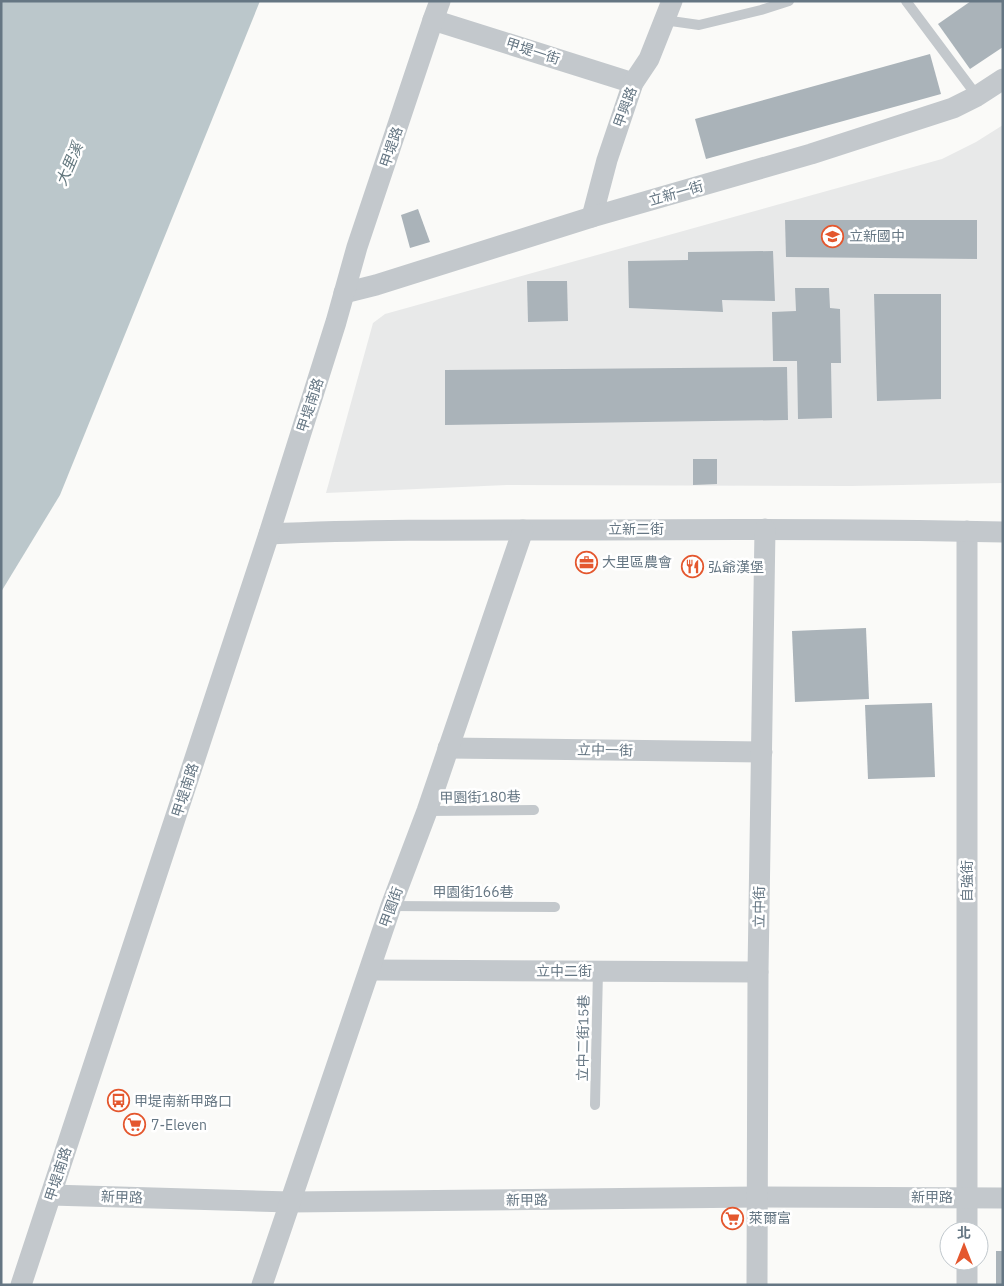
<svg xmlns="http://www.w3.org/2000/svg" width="1004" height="1286" font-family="'IBM Plex Sans','Noto Sans TC',sans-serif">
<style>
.built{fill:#e8e9e9}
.water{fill:#bbc7cb}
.building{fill:#aab3b9}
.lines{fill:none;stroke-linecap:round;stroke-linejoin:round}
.service{stroke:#c3c8cc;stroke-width:10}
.minor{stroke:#c3c8cc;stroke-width:21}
.labels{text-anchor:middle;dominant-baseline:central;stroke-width:5;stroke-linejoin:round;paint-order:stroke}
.street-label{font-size:14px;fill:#657683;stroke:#fff}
.poi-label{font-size:14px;fill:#657683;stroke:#fff;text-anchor:start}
.water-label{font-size:15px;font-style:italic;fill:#60757c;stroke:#fff}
</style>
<rect width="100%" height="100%" fill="#fafaf8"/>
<polygon class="built" points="1003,125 1003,483 851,486 507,485 326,493 373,323 385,314 942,159 976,142"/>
<polygon class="water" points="1,1 260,1 60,495 1,592"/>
<g class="building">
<polygon points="971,1 1003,1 1003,47 970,69 938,24"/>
<polygon points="930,54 941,94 706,159 695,119"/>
<polygon points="418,209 430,242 410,248 401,215"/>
<polygon points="785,220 977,220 977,259 786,257"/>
<polygon points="773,251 775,301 722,300 723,312 629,308 628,261 688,260 688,252"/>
<polygon points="527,281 567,281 568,321 528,322"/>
<polygon points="795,288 829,288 830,308 840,309 841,363 831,363 832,418 798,419 797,361 773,361 772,312 796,311"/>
<polygon points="874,294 941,294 941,399 877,401"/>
<polygon points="787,367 788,420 445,425 445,370"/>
<polygon points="693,459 717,459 717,484 693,485"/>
<polygon points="866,628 869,699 795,702 792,631"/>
<polygon points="932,703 935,777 868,779 865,705"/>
<rect x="996" y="1251" width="7" height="34"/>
</g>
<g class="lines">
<g class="service">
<polyline points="906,1 977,96"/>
<polyline points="664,20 699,25 761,10 789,1"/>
<polyline points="427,811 534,810"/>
<polyline points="391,906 555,907"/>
<polyline points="595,1105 598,971"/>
</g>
<g class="minor">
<polyline points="433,20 633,83"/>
<polyline points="592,217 607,160 633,83 649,59 672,1"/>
<polyline points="344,293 376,285 592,217 811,154 953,108 977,96 1003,79"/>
<polyline points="967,531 967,1231"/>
<path d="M269,534C378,529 486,530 594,530C731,529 867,529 1003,532"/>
<polyline points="448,748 762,752"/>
<polyline points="370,970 758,972"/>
<polyline points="51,1195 290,1202 756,1197 1003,1198"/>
<polyline points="21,1285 269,534 336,322 357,247 433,20 440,1"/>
<polyline points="262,1285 391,906 427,811 523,530"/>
<polyline points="757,1285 758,972 765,529"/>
<polyline points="967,1285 967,1261"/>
</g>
</g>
<defs>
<symbol id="school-ring" viewBox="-11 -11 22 22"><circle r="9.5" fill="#fff" stroke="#e4572e" stroke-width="1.5"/><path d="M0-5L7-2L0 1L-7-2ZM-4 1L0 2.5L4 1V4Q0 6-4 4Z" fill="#e4572e"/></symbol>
<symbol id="office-ring" viewBox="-11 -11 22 22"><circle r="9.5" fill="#fff" stroke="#e4572e" stroke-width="1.5"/><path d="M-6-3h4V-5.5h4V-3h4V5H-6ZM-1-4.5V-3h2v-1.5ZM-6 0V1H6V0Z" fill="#e4572e"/></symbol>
<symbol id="restaurant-ring" viewBox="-11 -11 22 22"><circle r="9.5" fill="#fff" stroke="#e4572e" stroke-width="1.5"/><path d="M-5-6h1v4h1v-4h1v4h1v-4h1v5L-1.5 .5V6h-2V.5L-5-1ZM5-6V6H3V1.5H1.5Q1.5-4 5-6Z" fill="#e4572e"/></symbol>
<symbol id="bus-ring" viewBox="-11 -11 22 22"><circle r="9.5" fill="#fff" stroke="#e4572e" stroke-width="1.5"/><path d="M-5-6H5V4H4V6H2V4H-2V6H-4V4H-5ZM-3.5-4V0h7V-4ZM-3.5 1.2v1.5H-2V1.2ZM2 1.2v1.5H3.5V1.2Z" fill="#e4572e"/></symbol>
<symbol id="supermarket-ring" viewBox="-11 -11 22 22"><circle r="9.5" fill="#fff" stroke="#e4572e" stroke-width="1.5"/><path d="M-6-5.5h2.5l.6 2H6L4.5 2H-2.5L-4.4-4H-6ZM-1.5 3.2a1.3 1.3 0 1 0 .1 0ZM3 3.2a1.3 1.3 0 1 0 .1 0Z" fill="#e4572e"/></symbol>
</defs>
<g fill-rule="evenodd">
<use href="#school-ring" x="820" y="224" width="25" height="25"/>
<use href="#office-ring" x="574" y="550" width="25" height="25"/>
<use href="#restaurant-ring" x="680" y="554" width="25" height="25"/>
<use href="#bus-ring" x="106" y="1088" width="25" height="25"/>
<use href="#supermarket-ring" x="122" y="1112" width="25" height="25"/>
<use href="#supermarket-ring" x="720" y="1206" width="25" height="25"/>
</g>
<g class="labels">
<g class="street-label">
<text transform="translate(533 51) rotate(18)">甲堤一街</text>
<text transform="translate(625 107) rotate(-70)">甲興路</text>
<text transform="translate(391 147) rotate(-71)">甲堤路</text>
<text transform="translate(676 193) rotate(-16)">立新一街</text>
<text transform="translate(310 405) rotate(-72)">甲堤南路</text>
<text x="636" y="529">立新二街</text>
<text transform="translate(605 750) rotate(1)">立中一街</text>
<text transform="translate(185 790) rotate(-72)">甲堤南路</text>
<text transform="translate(480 797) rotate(-1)">甲園街180巷</text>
<text transform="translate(967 881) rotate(-90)">自強街</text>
<text x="473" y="892">甲園街166巷</text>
<text transform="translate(391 907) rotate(-70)">甲園街</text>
<text transform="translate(759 907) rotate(-89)">立中街</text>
<text x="564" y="971">立中二街</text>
<text transform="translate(583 1038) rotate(-89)">立中二街15巷</text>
<text transform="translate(58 1174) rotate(-72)">甲堤南路</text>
<text transform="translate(122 1197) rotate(2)">新甲路</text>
<text x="932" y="1197">新甲路</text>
<text transform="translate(527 1200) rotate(-1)">新甲路</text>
</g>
<g class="poi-label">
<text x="849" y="236">立新國中</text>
<text x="602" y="562">大里區農會</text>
<text x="708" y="567">弘爺漢堡</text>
<text x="134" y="1101">甲堤南新甲路口</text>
<text x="151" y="1125">7-Eleven</text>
<text x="749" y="1218">萊爾富</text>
</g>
<g class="water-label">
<text transform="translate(69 164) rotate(-67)">大里溪</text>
</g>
</g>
<rect width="1004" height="1286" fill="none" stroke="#657683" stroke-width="5"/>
<g transform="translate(964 1246)"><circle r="24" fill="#ffffff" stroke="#c1c8cd"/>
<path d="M0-4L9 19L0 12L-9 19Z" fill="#e4572e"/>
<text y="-8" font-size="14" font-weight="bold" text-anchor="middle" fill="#657683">北</text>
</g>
</svg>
